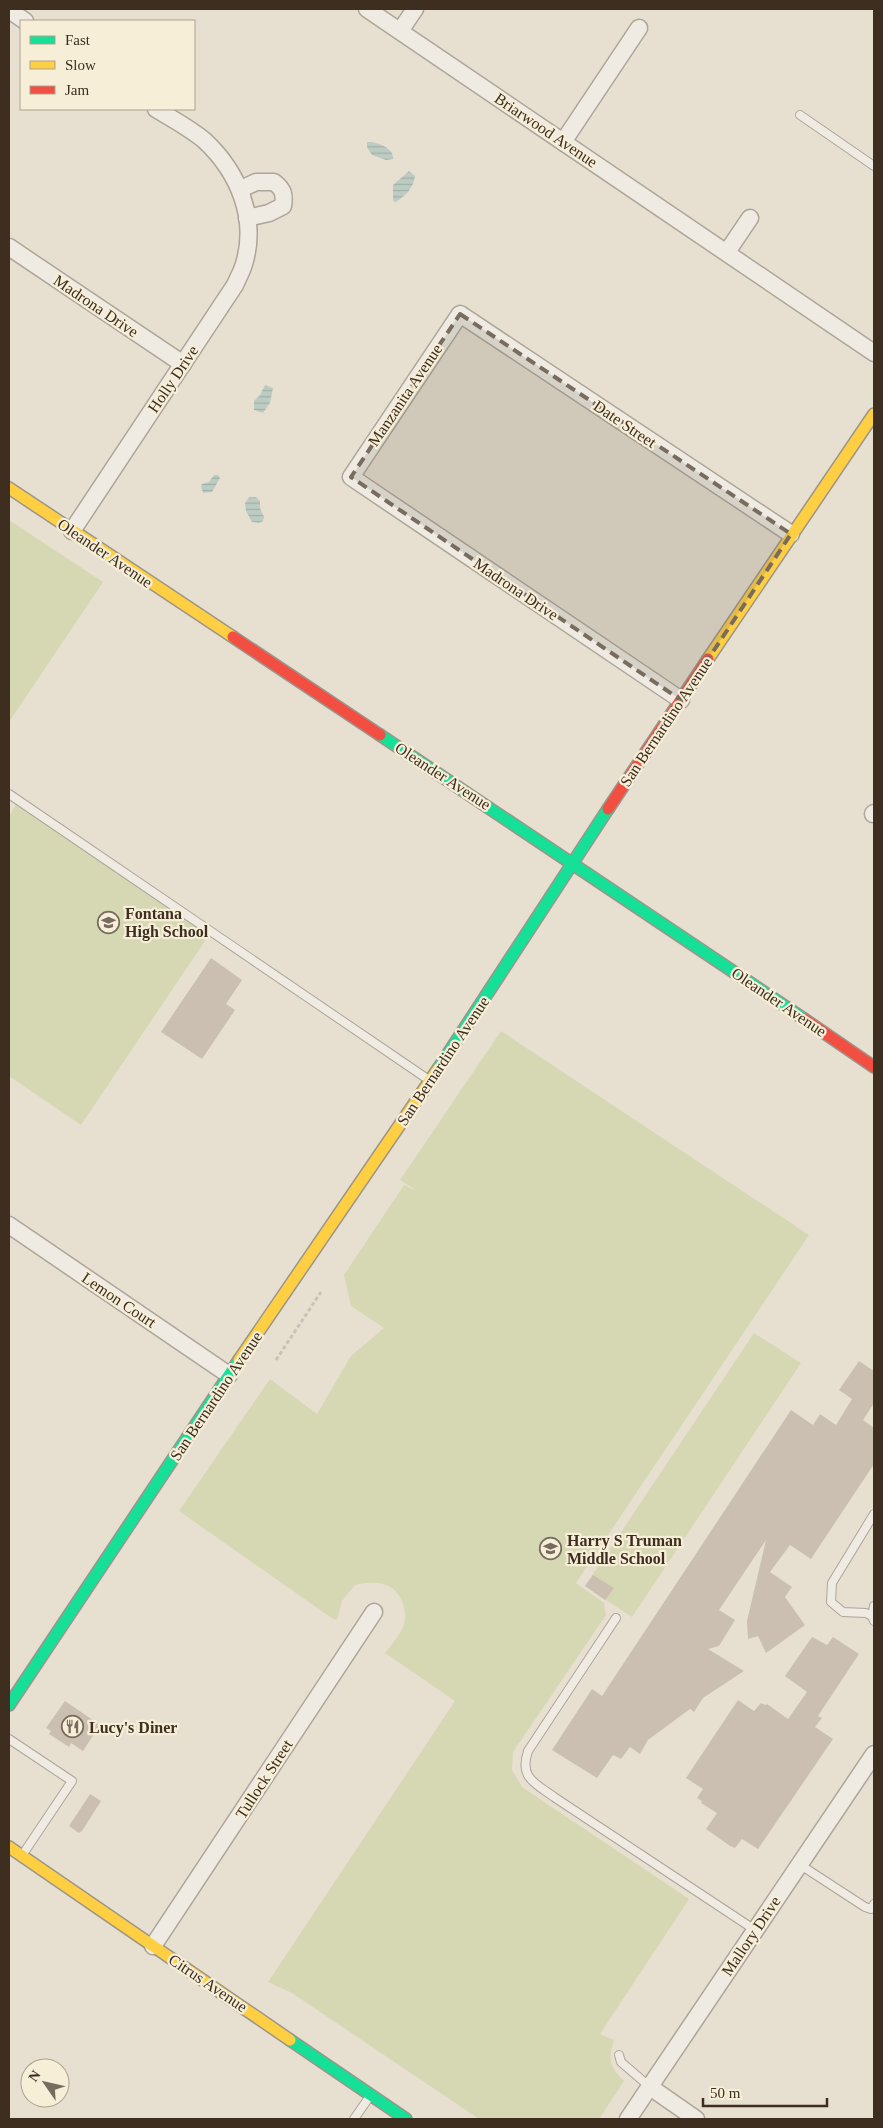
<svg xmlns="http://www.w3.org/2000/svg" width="883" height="2128" font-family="'Times New Roman',serif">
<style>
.green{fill:#d6d7b3}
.water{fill:url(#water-rules)}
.building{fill:#cbbfb2}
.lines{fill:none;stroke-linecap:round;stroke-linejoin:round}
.lane-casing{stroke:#ada599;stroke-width:10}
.street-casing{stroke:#ada599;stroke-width:19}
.fast-casing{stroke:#9c958a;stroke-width:14}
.slow-casing{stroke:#9c958a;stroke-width:14}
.jam-casing{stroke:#9c958a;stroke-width:14}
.path{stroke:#c8c2b9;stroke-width:3;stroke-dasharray:4 2.5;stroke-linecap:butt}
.lane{stroke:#efebe3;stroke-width:8}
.street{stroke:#efebe3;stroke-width:16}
.fast{stroke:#16e098;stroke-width:11}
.slow{stroke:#ffcf43;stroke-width:11}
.jam{stroke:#f24e42;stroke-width:11}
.marked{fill:#786c5e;fill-opacity:0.2;stroke:#786c5e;stroke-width:4;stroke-dasharray:10 6;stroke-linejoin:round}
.labels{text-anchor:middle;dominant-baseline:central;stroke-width:4.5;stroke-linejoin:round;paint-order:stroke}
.street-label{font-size:16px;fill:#3d2e20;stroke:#f7eed8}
.poi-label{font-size:16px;font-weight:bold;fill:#3d2e20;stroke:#f7eed8;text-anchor:start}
</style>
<defs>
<pattern id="water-rules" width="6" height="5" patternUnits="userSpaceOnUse" patternTransform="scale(1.25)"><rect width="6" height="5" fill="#bcccc2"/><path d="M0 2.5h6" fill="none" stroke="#a2b0a6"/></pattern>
</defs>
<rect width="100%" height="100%" fill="#e7e0d1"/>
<g class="green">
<polygon points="9,520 103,582 9,722"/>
<polygon points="16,805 209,935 81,1125 9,1076 9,816"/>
<path d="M501,1031L809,1235L576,1583L604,1603L606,1615L513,1752L512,1770L522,1787L689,1899L600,2034L614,2040C608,2060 609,2066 624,2081L599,2119H479L292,1993L268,1982L455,1701L385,1653C392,1644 400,1635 404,1624C406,1618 405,1610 403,1604C396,1582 376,1580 355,1585L342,1601L337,1620L333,1619L179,1511L270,1379L317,1414L351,1356L384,1328L351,1306L344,1275L404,1185L419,1192L400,1180Z"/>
<polygon points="754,1333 801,1363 632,1617 585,1586"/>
</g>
<g class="water">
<path d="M367,142C377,141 394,148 393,159L386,160L372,155L367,147Z"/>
<path d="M409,171L415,176C413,189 406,195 396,202L393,201V185Z"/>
<polygon points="265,385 273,388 270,403 263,413 254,410 254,401 260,395"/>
<polygon points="214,475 218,475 220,478 212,492 203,493 201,487 202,484 209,482"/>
<polygon points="249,497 256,497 260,501 260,508 264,517 263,521 259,523 252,522 246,511 245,503"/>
</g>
<g class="building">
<polygon points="211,958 242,980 226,1004 235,1010 202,1059 161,1032"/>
<polygon points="859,1361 874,1371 874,1403 863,1420 874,1428 874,1464 811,1559 790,1545 770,1572 792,1587 785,1597 805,1625 766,1653 758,1636 748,1639 747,1621 766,1540 719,1610 735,1620 719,1646 708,1649 744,1671 703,1698 694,1712 690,1709 648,1740 640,1754 630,1747 621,1759 613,1755 597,1778 552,1750 592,1689 602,1696 791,1410 813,1425 820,1414 836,1425 852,1399 839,1390"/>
<polygon points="593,1575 614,1588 605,1600 585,1586"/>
<polygon points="812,1637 827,1645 833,1637 859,1654 818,1716 822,1718 815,1727 833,1739 758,1849 742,1839 735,1848 730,1846 706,1829 717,1813 701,1803 702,1801 697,1798 703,1789 686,1778 738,1700 754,1711 761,1703 766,1705 767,1704 788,1719 807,1692 785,1676"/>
<polygon points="65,1701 100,1725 83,1751 71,1743 69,1747 49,1734 51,1731 46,1728"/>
<polygon points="90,1794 101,1801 82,1831 79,1833 69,1826"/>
</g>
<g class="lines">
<defs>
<g id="lane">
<polyline points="800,115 874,166"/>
<polyline points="9,794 429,1080"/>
<polyline points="874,1606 872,1616 874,1621"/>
<polyline points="872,1616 866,1613 843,1612 831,1602 832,1583 874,1514"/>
<path d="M616,1618L528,1751C519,1778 535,1783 554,1797L755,1930"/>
<polyline points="9,1739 72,1781 23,1854"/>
<polyline points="799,1864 865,1907 871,1909 874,1904"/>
<polyline points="619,2055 621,2062 650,2087"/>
<polyline points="354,2119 370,2096"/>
</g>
<g id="street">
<polyline points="367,9 874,353"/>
<polyline points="9,10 25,21"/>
<polyline points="400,31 415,9"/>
<polyline points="563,142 639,28"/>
<path d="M241,189L256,182H274C283,189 285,194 283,206L269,213L247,218"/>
<polyline points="9,247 183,364"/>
<polyline points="727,252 750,218"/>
<path d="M72,531L235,285C238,278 242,271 244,264C258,218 238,172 205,141C191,129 172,119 156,109"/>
<polyline points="681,700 351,477 460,314 791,534"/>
<polyline points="873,814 874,813"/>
<polyline points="9,1225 229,1375"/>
<polyline points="153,1946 374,1612"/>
<polyline points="650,2087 696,2119"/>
<polyline points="628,2119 874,1754"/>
</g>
<g id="fast">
<polyline points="380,735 804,1019"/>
<polyline points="438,1069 608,809"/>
<polyline points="9,1705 239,1360"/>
<polyline points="290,2040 406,2119"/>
</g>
<g id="slow">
<polyline points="9,488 233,637"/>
<polyline points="708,659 874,414"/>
<polyline points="239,1360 438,1069"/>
<polyline points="9,1847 290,2040"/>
</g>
<g id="jam">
<polyline points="233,637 380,735"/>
<polyline points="608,809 708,659"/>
<polyline points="804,1019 874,1067"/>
</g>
</defs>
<use href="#lane" class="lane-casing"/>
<use href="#street" class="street-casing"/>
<use href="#fast" class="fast-casing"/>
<use href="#slow" class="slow-casing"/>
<use href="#jam" class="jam-casing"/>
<polyline class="path" points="276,1360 321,1292"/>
<use href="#lane" class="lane"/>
<use href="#street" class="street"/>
<use href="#fast" class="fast"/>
<use href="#slow" class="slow"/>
<use href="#jam" class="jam"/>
</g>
<path class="marked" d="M460,314L791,534L681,700L351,477Z"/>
<defs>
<symbol id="school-ring" viewBox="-11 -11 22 22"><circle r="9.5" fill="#f7eed8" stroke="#786c5e" stroke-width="1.5"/><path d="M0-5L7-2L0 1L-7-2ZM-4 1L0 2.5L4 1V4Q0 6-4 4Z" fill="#786c5e"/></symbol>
<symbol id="restaurant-ring" viewBox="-11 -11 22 22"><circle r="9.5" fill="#f7eed8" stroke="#786c5e" stroke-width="1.5"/><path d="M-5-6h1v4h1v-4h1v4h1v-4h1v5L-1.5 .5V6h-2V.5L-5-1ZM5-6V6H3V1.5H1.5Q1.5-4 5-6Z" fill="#786c5e"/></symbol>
</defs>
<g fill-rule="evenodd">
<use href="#school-ring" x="96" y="910" width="25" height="25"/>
<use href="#school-ring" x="538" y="1536" width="25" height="25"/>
<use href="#restaurant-ring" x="60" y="1714" width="25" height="25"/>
</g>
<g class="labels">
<g class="street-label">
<text transform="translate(546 130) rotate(34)">Briarwood Avenue</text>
<text transform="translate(96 306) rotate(34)">Madrona Drive</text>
<text transform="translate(173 379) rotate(-56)">Holly Drive</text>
<text transform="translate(405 395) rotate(-56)">Manzanita Avenue</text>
<text transform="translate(625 424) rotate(34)">Date Street</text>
<text transform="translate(105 553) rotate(34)">Oleander Avenue</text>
<text transform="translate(516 589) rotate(34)">Madrona Drive</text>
<text transform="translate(666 722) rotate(-56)">San Bernardino Avenue</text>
<text transform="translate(443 776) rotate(33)">Oleander Avenue</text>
<text transform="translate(779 1002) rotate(34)">Oleander Avenue</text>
<text transform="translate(443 1061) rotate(-56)">San Bernardino Avenue</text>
<text transform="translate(119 1300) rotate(34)">Lemon Court</text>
<text transform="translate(216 1396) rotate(-56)">San Bernardino Avenue</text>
<text transform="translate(264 1779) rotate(-57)">Tullock Street</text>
<text transform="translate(751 1936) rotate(-56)">Mallory Drive</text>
<text transform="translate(208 1983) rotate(34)">Citrus Avenue</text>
</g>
<g class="poi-label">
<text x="125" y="913">Fontana<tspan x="125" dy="18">High School</tspan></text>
<text x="567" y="1540">Harry S Truman<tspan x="567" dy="18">Middle School</tspan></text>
<text x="89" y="1727">Lucy's Diner</text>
</g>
</g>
<rect width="883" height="2128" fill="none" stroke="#3d2e20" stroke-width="20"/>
<rect x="20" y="20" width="175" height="90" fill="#f7eed8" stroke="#ada18e"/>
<rect x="30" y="36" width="25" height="8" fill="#16e098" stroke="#ada18e"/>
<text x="65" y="45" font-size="15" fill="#3d2e20">Fast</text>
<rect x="30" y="61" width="25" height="8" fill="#ffcf43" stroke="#ada18e"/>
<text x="65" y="70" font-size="15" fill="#3d2e20">Slow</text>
<rect x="30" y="86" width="25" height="8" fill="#f24e42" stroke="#ada18e"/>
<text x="65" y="95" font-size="15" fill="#3d2e20">Jam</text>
<g transform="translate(45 2083) rotate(304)"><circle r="24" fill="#f7eed8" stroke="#ada18e"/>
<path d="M0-4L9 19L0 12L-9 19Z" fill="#786c5e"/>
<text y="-8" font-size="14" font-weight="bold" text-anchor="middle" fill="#3d2e20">N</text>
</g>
<path d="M703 2098v8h124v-8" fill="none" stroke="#3d2e20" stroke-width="2.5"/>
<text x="710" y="2098" font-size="15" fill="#3d2e20" stroke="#f7eed8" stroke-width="4" paint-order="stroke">50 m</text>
</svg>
